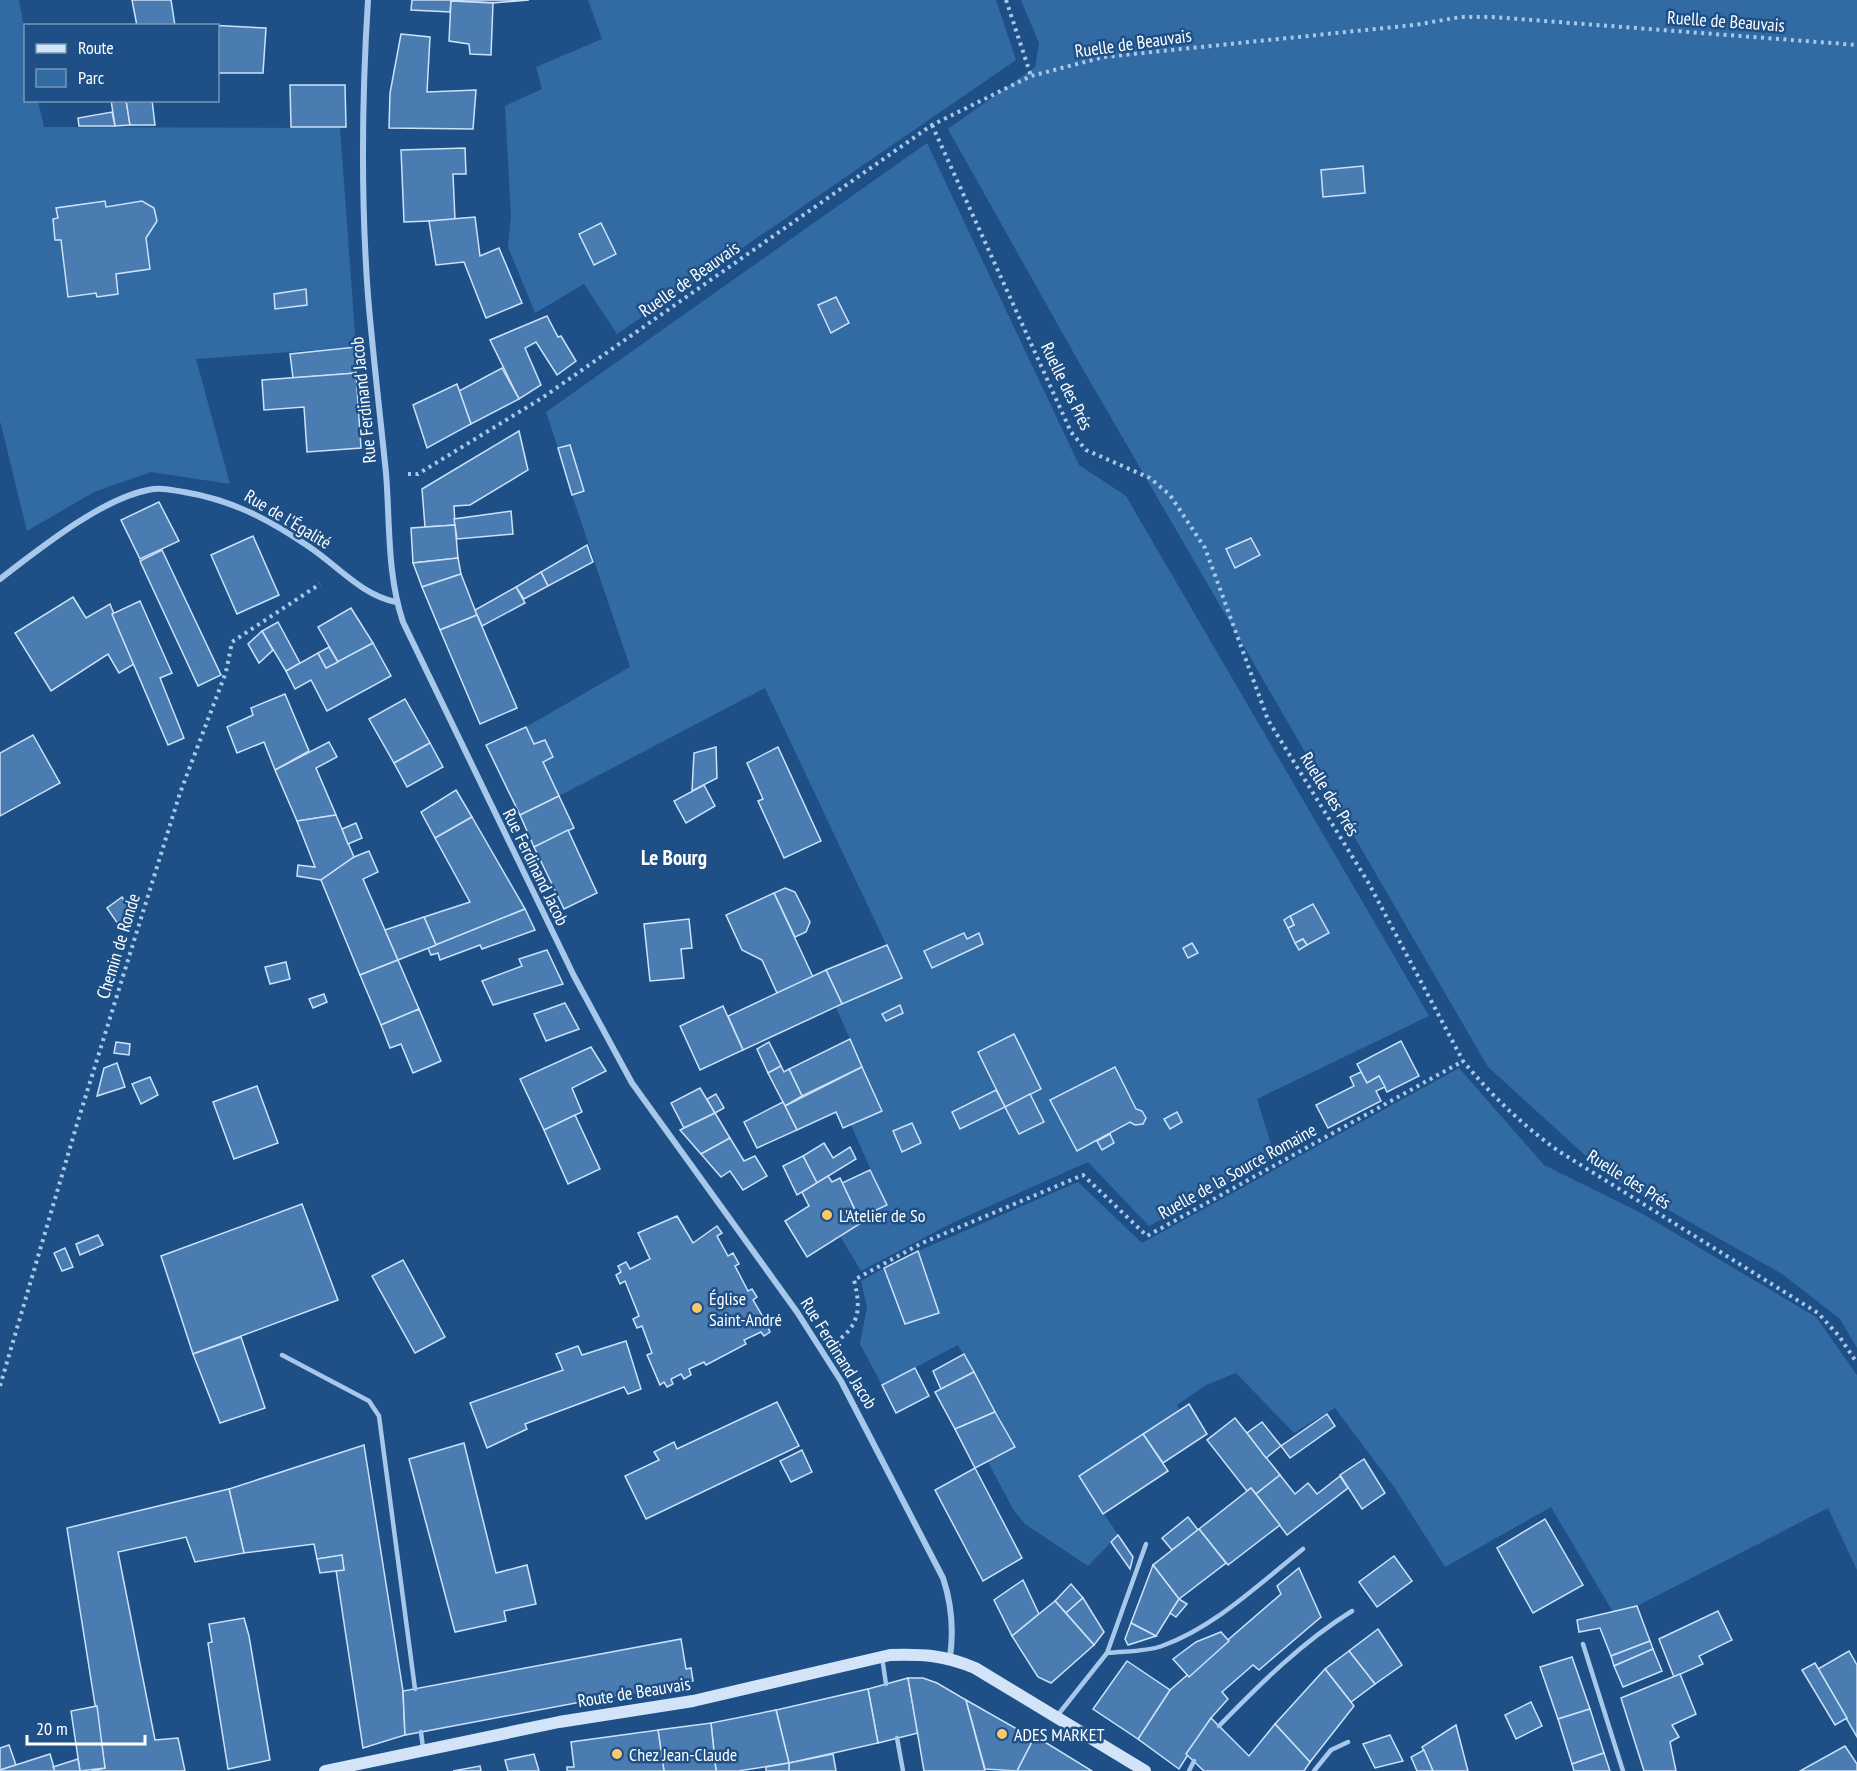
<svg xmlns="http://www.w3.org/2000/svg" width="1857" height="1771" font-family="'PT Sans Narrow',sans-serif">
<style>
.green{fill:#326aa4;fill-rule:evenodd}
.building{fill:#4a7cb2;stroke:#cce2f8;stroke-width:1.5}
.lines{fill:none;stroke-linecap:round;stroke-linejoin:round}
.path{stroke:#a7c8eb;stroke-width:4;stroke-dasharray:3 4.5;stroke-linecap:butt}
.service{stroke:#a7c8eb;stroke-width:4.5}
.minor{stroke:#a7c8eb;stroke-width:6}
.secondary{stroke:#d3e4f8;stroke-width:12}
.poi-dot{fill:#f9ca67;stroke:#1e5087;stroke-width:2}
.labels{text-anchor:middle;dominant-baseline:central;stroke-width:5;stroke-linejoin:round;paint-order:stroke}
.street-label{font-size:18px;fill:#fff;stroke:#1e5087}
.poi-label{font-size:18px;fill:#fff;stroke:#1e5087;text-anchor:start}
.quarter-label{font-size:21px;font-weight:bold;fill:#fff;stroke:#1e5087}
</style>
<rect width="100%" height="100%" fill="#1e5087"/>
<g class="green">
<path d="M0,0H19L25,33L26,100L38,101L44,127L340,128L356,347L196,359L230,484L151,472L94,492L27,531L0,421ZM104,201L106,207L142,201L154,208L157,221L146,238L150,269L116,274L118,294L98,297L61,240H55L53,220L58,218L57,208ZM305,289L307,304L274,309V294Z"/>
<polygon points="588,0 996,0 1016,60 617,334 584,284 535,313 508,247 511,216 505,106 542,89 536,67 602,39"/>
<polygon points="1021,0 1857,0 1857,1348 1840,1319 1782,1274 1608,1176 1488,1067 1081,366 948,129 1035,67 1039,43"/>
<path d="M927,143L1079,465L1126,496L1429,1016L1257,1099L1275,1157L1149,1226L1088,1162L954,1222L861,1271L840,1236L859,1218L886,1204L851,1125L881,1111L836,1007L902,978L765,688L559,796L543,762L553,757L545,740L534,744L526,727L630,667L572,495L584,491L570,445L558,448L546,412ZM836,297L849,323L831,332L818,306ZM964,933L967,939L932,967L925,951ZM1014,1034L1041,1088L1030,1094L1044,1122L1019,1134L1005,1107L960,1129L952,1112L996,1090L978,1052ZM912,1123L921,1143L902,1152L893,1132Z"/>
<polygon points="1459,1068 1544,1165 1641,1213 1816,1317 1857,1375 1857,1570 1828,1508 1637,1606 1613,1612 1551,1507 1445,1567 1394,1487 1335,1408 1294,1433 1236,1373 1206,1385 1177,1405 1180,1410 1079,1476 1118,1535 1088,1566 1025,1524 1014,1511 988,1462 1015,1447 958,1345 882,1385 860,1344 867,1307 861,1281 884,1268 905,1324 938,1313 918,1251 1078,1182 1142,1243"/>
</g>
<g class="building">
<polygon points="132,0 171,0 175,26 137,26"/>
<polygon points="412,0 451,0 450,12 411,10"/>
<polygon points="529,0 493,3 451,1 451,0"/>
<polygon points="451,1 493,3 491,55 470,54 469,44 449,41"/>
<polygon points="208,25 266,28 263,73 218,73 218,26"/>
<polygon points="401,34 430,37 427,92 476,90 473,129 389,128 390,93"/>
<polygon points="290,85 345,85 346,127 291,127"/>
<polygon points="111,100 126,100 130,125 115,126"/>
<polygon points="126,100 152,100 155,125 130,125"/>
<polygon points="112,112 115,126 79,126 78,118"/>
<polygon points="465,148 466,174 453,174 455,220 404,222 401,150"/>
<polygon points="1363,166 1365,193 1323,197 1321,170"/>
<polygon points="105,201 106,207 142,201 154,208 157,221 146,238 150,269 116,274 118,294 97,297 96,293 68,297 61,240 55,240 53,219 58,218 56,208"/>
<polygon points="475,217 480,256 499,248 522,303 486,318 464,262 436,265 429,221"/>
<polygon points="601,223 616,254 594,265 579,234"/>
<polygon points="306,289 307,305 275,309 274,294"/>
<polygon points="836,297 849,323 831,333 818,305"/>
<polygon points="547,316 558,337 561,336 576,361 557,375 536,342 525,348 541,385 519,399 490,340"/>
<polygon points="356,347 356,373 293,378 290,354"/>
<polygon points="502,368 519,399 471,424 459,391"/>
<polygon points="356,373 361,448 307,452 304,407 264,410 262,380"/>
<polygon points="457,384 471,424 427,448 413,405"/>
<polygon points="519,431 528,470 470,505 454,506 455,525 425,527 422,489"/>
<polygon points="570,445 584,491 572,495 558,448"/>
<polygon points="159,502 179,541 140,559 121,520"/>
<polygon points="511,511 513,534 457,539 454,519"/>
<polygon points="455,525 458,558 413,563 411,528"/>
<polygon points="253,536 279,595 237,614 211,555"/>
<polygon points="1251,538 1260,555 1235,568 1226,549"/>
<polygon points="587,545 593,562 548,586 541,572"/>
<polygon points="162,550 221,675 198,686 140,561"/>
<polygon points="458,558 461,574 422,587 413,563"/>
<polygon points="541,572 548,586 524,599 516,587"/>
<polygon points="461,574 477,615 440,630 422,587"/>
<polygon points="516,587 525,603 482,626 475,610"/>
<polygon points="73,597 86,618 110,604 134,664 119,673 108,654 51,691 15,633"/>
<polygon points="140,601 172,673 160,678 184,738 168,745 112,614"/>
<polygon points="351,608 373,643 338,662 318,627"/>
<polygon points="477,615 517,708 480,724 440,630"/>
<polygon points="278,622 300,663 286,671 262,631"/>
<polygon points="262,631 273,650 259,663 248,644"/>
<polygon points="373,643 391,676 327,711 311,680 295,689 286,671 318,653 326,668"/>
<polygon points="329,647 338,662 326,668 318,653"/>
<polygon points="285,694 309,751 275,770 264,742 237,753 227,727 253,715 251,708"/>
<polygon points="405,699 430,743 394,763 369,719"/>
<polygon points="526,727 534,744 545,740 553,757 543,762 559,796 520,815 486,745"/>
<polygon points="33,735 60,783 0,816 0,753"/>
<polygon points="329,742 337,757 316,768 336,815 297,821 275,770"/>
<polygon points="430,743 443,767 407,787 394,763"/>
<polygon points="716,747 717,778 692,791 694,753"/>
<polygon points="778,747 821,841 784,858 758,801 763,799 747,763"/>
<polygon points="704,785 715,806 686,823 674,801"/>
<polygon points="456,790 472,817 435,838 421,812"/>
<polygon points="559,796 574,828 534,847 520,815"/>
<polygon points="336,815 354,857 321,880 297,876 298,865 315,867 297,821"/>
<polygon points="472,817 525,909 436,945 424,917 470,902 435,838"/>
<polygon points="356,823 362,838 348,844 342,829"/>
<polygon points="568,830 597,893 564,909 534,847"/>
<polygon points="369,851 378,872 363,879 398,960 360,975 321,880 354,857"/>
<polygon points="785,888 795,892 810,922 806,932 795,937 774,893"/>
<polygon points="774,893 813,977 777,993 762,960 742,950 726,915"/>
<polygon points="122,897 133,914 118,924 107,908"/>
<polygon points="1313,904 1329,933 1307,945 1303,939 1295,943 1288,928 1294,925 1290,916"/>
<polygon points="525,909 535,930 482,949 480,945 440,960 438,953 431,955 428,948"/>
<polygon points="1290,916 1294,925 1288,928 1284,920"/>
<polygon points="424,917 436,945 398,960 385,930"/>
<polygon points="689,919 692,948 681,949 684,978 650,981 644,924"/>
<polygon points="964,933 967,939 979,933 983,944 932,968 924,951"/>
<polygon points="1303,939 1307,945 1299,950 1295,943"/>
<polygon points="1192,943 1198,953 1188,958 1183,948"/>
<polygon points="887,945 902,978 842,1004 826,970"/>
<polygon points="547,950 563,984 493,1005 482,981 522,966 519,959"/>
<polygon points="398,960 419,1009 381,1025 360,975"/>
<polygon points="286,962 290,979 270,984 265,967"/>
<polygon points="826,970 842,1004 743,1050 728,1016"/>
<polygon points="324,994 327,1002 313,1008 309,999"/>
<polygon points="565,1003 579,1029 546,1041 534,1014"/>
<polygon points="900,1005 903,1013 886,1021 882,1014"/>
<polygon points="723,1006 743,1050 700,1070 680,1026"/>
<polygon points="419,1009 441,1061 413,1073 401,1044 390,1048 381,1025"/>
<polygon points="1014,1034 1041,1089 1005,1107 978,1052"/>
<polygon points="850,1039 862,1067 802,1096 789,1069"/>
<polygon points="1401,1041 1419,1076 1387,1092 1379,1076 1367,1083 1357,1064"/>
<polygon points="116,1042 130,1044 129,1055 114,1053"/>
<polygon points="769,1042 781,1066 768,1073 757,1049"/>
<polygon points="591,1047 606,1071 572,1088 582,1112 544,1130 520,1079"/>
<polygon points="117,1063 125,1087 97,1096 104,1068"/>
<polygon points="781,1066 784,1072 789,1069 802,1096 785,1106 768,1073"/>
<polygon points="862,1067 882,1111 843,1128 836,1112 797,1130 785,1106"/>
<polygon points="1115,1067 1136,1109 1142,1111 1146,1118 1143,1124 1135,1125 1130,1122 1077,1151 1050,1100"/>
<polygon points="1361,1072 1367,1083 1379,1076 1385,1087 1376,1091 1381,1101 1328,1128 1316,1105 1354,1086 1350,1077"/>
<polygon points="150,1077 158,1095 141,1104 132,1084"/>
<polygon points="257,1086 278,1143 234,1159 213,1102"/>
<polygon points="700,1088 715,1113 684,1128 671,1103"/>
<polygon points="996,1090 1005,1107 960,1129 952,1112"/>
<polygon points="716,1094 724,1108 715,1113 707,1099"/>
<polygon points="1030,1094 1044,1122 1019,1134 1005,1107"/>
<polygon points="783,1102 797,1130 757,1148 744,1122"/>
<polygon points="1177,1112 1182,1122 1170,1129 1164,1119"/>
<polygon points="715,1113 730,1138 701,1154 680,1130"/>
<polygon points="575,1115 600,1169 568,1184 544,1130"/>
<polygon points="912,1123 921,1143 902,1152 893,1131"/>
<polygon points="1110,1134 1114,1143 1102,1150 1097,1141"/>
<polygon points="730,1138 744,1161 755,1156 767,1176 743,1190 730,1171 721,1177 701,1154"/>
<polygon points="824,1143 833,1158 850,1147 856,1159 817,1183 803,1156"/>
<polygon points="803,1156 817,1183 797,1195 783,1166"/>
<polygon points="870,1170 887,1205 859,1218 842,1183"/>
<polygon points="828,1176 832,1182 840,1178 861,1223 807,1257 785,1221 809,1206 802,1192"/>
<polygon points="302,1204 338,1300 193,1354 161,1256"/>
<polygon points="677,1216 693,1243 717,1226 722,1233 717,1236 728,1256 733,1253 739,1264 735,1266 748,1291 752,1289 757,1297 753,1300 766,1322 769,1320 772,1325 768,1327 770,1332 764,1336 761,1332 744,1340 746,1344 706,1365 704,1362 689,1369 691,1375 684,1379 681,1374 671,1379 673,1384 667,1387 664,1382 660,1385 647,1355 652,1353 642,1326 637,1328 633,1319 639,1316 625,1281 620,1284 616,1275 621,1272 618,1266 626,1262 630,1269 650,1259 638,1233"/>
<polygon points="98,1235 103,1245 80,1255 76,1244"/>
<polygon points="65,1248 73,1267 62,1271 54,1253"/>
<polygon points="918,1251 939,1313 905,1324 884,1268"/>
<polygon points="403,1260 445,1337 415,1353 372,1276"/>
<polygon points="241,1337 265,1408 220,1423 193,1354"/>
<polygon points="626,1341 641,1389 628,1394 624,1387 525,1424 527,1429 487,1448 470,1403 563,1370 556,1354 578,1346 582,1355"/>
<polygon points="964,1354 974,1372 941,1389 933,1371"/>
<polygon points="915,1368 929,1396 896,1413 882,1385"/>
<polygon points="974,1372 995,1412 955,1429 935,1392"/>
<polygon points="777,1402 799,1446 646,1519 625,1476 659,1460 654,1452 674,1442 677,1449"/>
<polygon points="1189,1404 1207,1434 1163,1463 1143,1434"/>
<polygon points="995,1412 1015,1447 975,1468 955,1429"/>
<polygon points="1327,1414 1335,1426 1290,1458 1281,1446"/>
<polygon points="1235,1418 1280,1475 1256,1494 1251,1488 1247,1491 1207,1440"/>
<polygon points="1262,1422 1281,1446 1266,1458 1247,1433"/>
<polygon points="1143,1434 1168,1471 1103,1514 1079,1476"/>
<polygon points="464,1443 496,1573 527,1565 536,1604 504,1611 506,1621 455,1632 409,1459"/>
<polygon points="364,1445 403,1691 405,1735 363,1748 336,1570 344,1570 342,1555 317,1559 314,1544 244,1553 229,1489"/>
<polygon points="802,1450 812,1472 791,1482 780,1461"/>
<polygon points="1364,1459 1385,1493 1362,1509 1340,1475"/>
<polygon points="975,1468 1022,1558 983,1581 935,1490"/>
<polygon points="1280,1475 1295,1494 1308,1483 1317,1494 1340,1476 1348,1488 1287,1535 1256,1494"/>
<polygon points="1251,1488 1280,1525 1228,1565 1199,1529"/>
<polygon points="229,1489 244,1553 195,1562 186,1537 118,1552 155,1740 178,1738 185,1771 91,1771 105,1768 67,1528"/>
<polygon points="1188,1517 1198,1530 1172,1550 1162,1538"/>
<polygon points="1545,1519 1583,1585 1533,1613 1497,1548"/>
<polygon points="1199,1529 1226,1563 1179,1599 1153,1565"/>
<polygon points="1118,1535 1133,1557 1130,1569 1111,1542"/>
<polygon points="342,1555 344,1570 320,1573 317,1559"/>
<polygon points="1394,1556 1412,1581 1377,1607 1359,1582"/>
<polygon points="1153,1565 1179,1599 1156,1636 1131,1623"/>
<polygon points="1299,1568 1321,1617 1259,1670 1253,1665 1222,1692 1228,1699 1211,1718 1179,1769 1138,1739 1170,1690 1281,1594 1277,1586"/>
<polygon points="1023,1580 1039,1614 1012,1636 994,1600"/>
<polygon points="1071,1584 1083,1598 1066,1613 1055,1601"/>
<polygon points="1083,1598 1104,1632 1094,1645 1066,1613"/>
<polygon points="1179,1599 1187,1604 1176,1617 1170,1613"/>
<polygon points="1055,1601 1094,1645 1051,1683 1038,1677 1012,1636"/>
<polygon points="1637,1606 1650,1641 1611,1656 1600,1628 1579,1632 1577,1620"/>
<polygon points="1718,1611 1732,1640 1699,1656 1703,1664 1674,1677 1659,1639"/>
<polygon points="244,1618 249,1636 270,1760 228,1769 208,1643 212,1642 209,1624"/>
<polygon points="1131,1623 1156,1636 1128,1645 1125,1639"/>
<polygon points="1378,1629 1402,1665 1375,1684 1349,1651"/>
<polygon points="1221,1632 1229,1641 1189,1677 1173,1659 1196,1642"/>
<polygon points="681,1639 686,1669 691,1668 693,1681 405,1735 403,1691"/>
<polygon points="1650,1641 1653,1649 1614,1666 1611,1656"/>
<polygon points="1653,1649 1662,1671 1623,1687 1614,1666"/>
<polygon points="1349,1651 1375,1684 1351,1702 1325,1669"/>
<polygon points="1849,1651 1857,1665 1857,1737 1818,1669"/>
<polygon points="1572,1657 1590,1709 1558,1719 1540,1667"/>
<polygon points="1127,1661 1170,1690 1138,1739 1093,1709"/>
<polygon points="1815,1663 1847,1718 1835,1725 1802,1670"/>
<polygon points="1325,1669 1354,1706 1310,1762 1275,1724"/>
<polygon points="1680,1674 1696,1714 1672,1725 1679,1737 1670,1742 1676,1771 1644,1771 1621,1698"/>
<polygon points="908,1678 918,1733 878,1743 868,1689"/>
<polygon points="908,1678 923,1678 937,1683 966,1700 985,1771 924,1771"/>
<polygon points="868,1689 878,1743 789,1763 776,1710"/>
<polygon points="966,1700 1022,1732 1035,1736 1017,1771 985,1769"/>
<polygon points="1531,1702 1542,1726 1516,1739 1505,1715"/>
<polygon points="97,1706 105,1768 80,1771 71,1711"/>
<polygon points="1590,1709 1604,1753 1572,1764 1558,1719"/>
<polygon points="776,1710 789,1763 738,1771 716,1771 711,1723"/>
<polygon points="1211,1718 1249,1756 1275,1724 1310,1762 1304,1771 1204,1771 1186,1754"/>
<polygon points="711,1723 716,1771 664,1771 658,1730"/>
<polygon points="1456,1725 1468,1771 1433,1771 1422,1747"/>
<polygon points="658,1730 664,1771 567,1771 567,1767 574,1767 571,1742"/>
<polygon points="1390,1735 1403,1761 1375,1768 1363,1744"/>
<polygon points="1035,1736 1092,1771 1017,1771"/>
<polygon points="9,1745 16,1765 0,1770 0,1748"/>
<polygon points="1845,1746 1857,1764 1857,1771 1800,1771"/>
<polygon points="1424,1750 1433,1771 1417,1771 1411,1757"/>
<polygon points="1604,1753 1610,1771 1574,1771 1572,1764"/>
<polygon points="50,1754 55,1771 0,1771 0,1770"/>
<polygon points="534,1754 539,1771 508,1771 505,1760"/>
<polygon points="833,1754 836,1771 789,1771 789,1763"/>
<polygon points="78,1759 80,1771 55,1771 53,1767"/>
<polygon points="789,1763 789,1771 766,1771 766,1767"/>
<polygon points="480,1766 481,1771 453,1771"/>
</g>
<g class="lines">
<g class="path">
<polyline points="1006,0 1031,76"/>
<path d="M932,125L1071,432L1086,450L1150,478L1170,495L1205,548L1268,720L1368,882L1463,1061C1492,1096 1523,1126 1560,1152L1818,1313L1839,1336L1857,1363"/>
<polyline points="408,474 418,474 542,398 932,125 1031,76 1104,57 1414,25 1461,17 1493,17 1857,45"/>
<path d="M841,1338C861,1322 860,1304 854,1280L922,1243L1083,1175L1147,1236L1463,1061"/>
<polyline points="0,1386 77,1124 180,793 226,672 232,642 320,584"/>
</g>
<g class="service">
<polyline points="282,1355 369,1401 379,1416 415,1689"/>
<polyline points="1583,1644 1623,1771"/>
<path d="M1107,1653C1125,1651 1145,1652 1162,1646C1215,1627 1260,1583 1303,1549"/>
<polyline points="882,1657 886,1684"/>
<polyline points="1057,1716 1107,1653 1146,1544"/>
<path d="M1219,1726C1260,1684 1302,1642 1352,1611"/>
<polyline points="421,1732 423,1748"/>
<polyline points="897,1738 903,1771"/>
<polyline points="1189,1771 1194,1761"/>
<polyline points="1314,1771 1331,1750 1348,1742"/>
</g>
<g class="minor">
<path d="M368,0C362,95 361,201 368,296C373,355 380,414 386,473C390,523 387,574 403,622L574,976L632,1083L797,1312L841,1381L943,1578C952,1605 954,1629 950,1657"/>
<path d="M0,579C38,550 101,499 148,490C160,487 172,490 184,492C232,500 268,519 308,546C337,565 361,595 396,602"/>
</g>
<path class="secondary" d="M325,1771L559,1722L693,1701L890,1655C923,1654 944,1655 975,1668L1145,1771"/>
</g>
<g class="poi-dot">
<circle cx="827" cy="1215" r="6"/>
<circle cx="697" cy="1308" r="6"/>
<circle cx="1002" cy="1734" r="6"/>
<circle cx="617" cy="1754" r="6"/>
</g>
<g class="labels">
<g class="street-label">
<text transform="translate(1726 21) rotate(4)">Ruelle de Beauvais</text>
<text transform="translate(1133 43) rotate(-8)">Ruelle de Beauvais</text>
<text transform="translate(689 279) rotate(-35)">Ruelle de Beauvais</text>
<text transform="translate(1067 386) rotate(64)">Ruelle des Prés</text>
<text transform="translate(363 400) rotate(-96)">Rue Ferdinand Jacob</text>
<text transform="translate(288 519) rotate(31)">Rue de l'Égalité</text>
<text transform="translate(1330 794) rotate(58)">Ruelle des Prés</text>
<text transform="translate(536 867) rotate(64)">Rue Ferdinand Jacob</text>
<text transform="translate(118 946) rotate(-73)">Chemin de Ronde</text>
<text transform="translate(1237 1171) rotate(-29)">Ruelle de la Source Romaine</text>
<text transform="translate(1629 1179) rotate(32)">Ruelle des Prés</text>
<text transform="translate(839 1353) rotate(58)">Rue Ferdinand Jacob</text>
<text transform="translate(634 1692) rotate(-9)">Route de Beauvais</text>
</g>
<g class="poi-label">
<text x="839" y="1215">L'Atelier de So</text>
<text x="709" y="1298">Église<tspan x="709" dy="21">Saint-André</tspan></text>
<text x="1014" y="1734">ADES MARKET</text>
<text x="629" y="1754">Chez Jean-Claude</text>
</g>
<g class="quarter-label">
<text x="674" y="857">Le Bourg</text>
</g>
</g>
<rect x="24" y="24" width="195" height="78" fill="#1e5087" stroke="#7896b7" stroke-width="1.5"/>
<rect x="36" y="44" width="30" height="9" fill="#d3e4f8" stroke="#7896b7" stroke-width="1.5"/>
<text x="78" y="54" font-size="18" fill="#ffffff">Route</text>
<rect x="36" y="69" width="30" height="18" fill="#326aa4" stroke="#7896b7" stroke-width="1.5"/>
<text x="78" y="84" font-size="18" fill="#ffffff">Parc</text>
<path d="M27 1735v9h118v-9" fill="none" stroke="#ffffff" stroke-width="3"/>
<text x="36" y="1735" font-size="18" fill="#ffffff" stroke="#1e5087" stroke-width="4.5" paint-order="stroke">20 m</text>
</svg>
